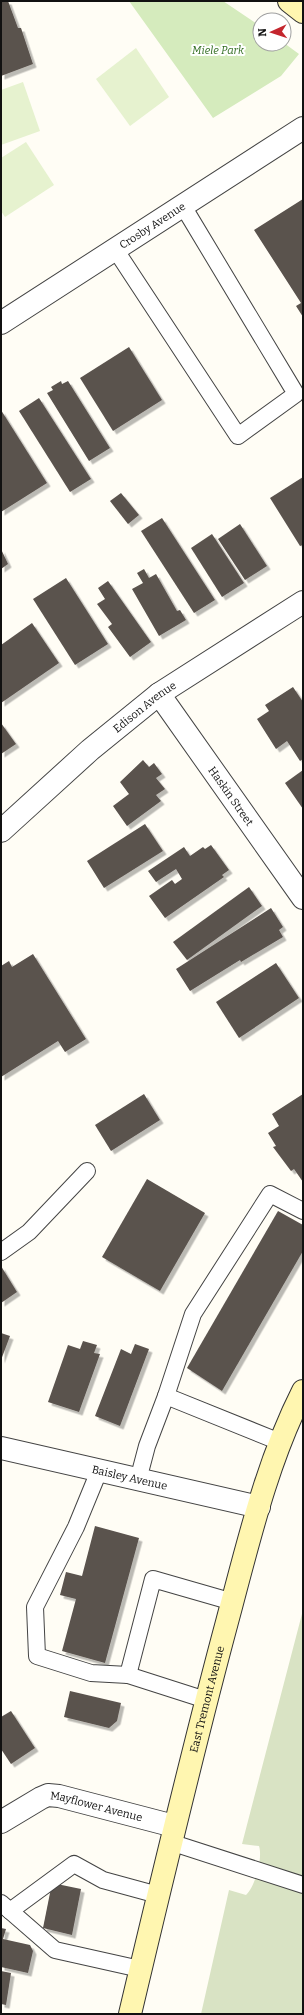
<svg xmlns="http://www.w3.org/2000/svg" width="304" height="2015" font-family="Bitter,serif">
<style>
.green{fill:#d5ebbd}
.cemetery{fill:#d9e3c4}
.pitch{fill:#e6f2cf}
.building{fill:#5a524d;filter:url(#shadow)}
.lines{fill:none;stroke-linecap:round;stroke-linejoin:round}
.service-casing{stroke:#444;stroke-width:18}
.minor-casing{stroke:#444;stroke-width:24}
.tertiary-casing{stroke:#444;stroke-width:24}
.secondary-casing{stroke:#333;stroke-width:24}
.service{stroke:#fff;stroke-width:16}
.minor{stroke:#fff;stroke-width:22}
.tertiary{stroke:#fff;stroke-width:22}
.secondary{stroke:#fff6b0;stroke-width:22}
.labels{text-anchor:middle;dominant-baseline:central;stroke-width:4;stroke-linejoin:round;paint-order:stroke}
.park-label{font-size:11px;font-style:italic;fill:#2f6b1f;stroke:#fff}
.street-label{font-size:11px;fill:#111;stroke:#fff}
</style>
<defs>
<filter id="shadow"><feDropShadow dx="3.5" dy="3.5" stdDeviation="0" flood-color="#0004"/></filter>
</defs>
<rect width="100%" height="100%" fill="#fffdf5"/>
<polygon class="green" points="129,1 223,1 260,26 260,44 284,43 299,54 281,76 213,118"/>
<path class="cemetery" d="M303,1610V2014H201L229,1890L246,1895C255,1887 263,1858 259,1846L242,1844Z"/>
<g class="pitch">
<polygon points="136,48 169,97 130,126 96,79"/>
<polygon points="23,82 40,131 1,145 1,90"/>
<polygon points="26,142 54,185 5,217 1,211 1,158"/>
</g>
<g class="building">
<polygon points="1,1 8,1 18,28 21,28 33,64 1,76"/>
<polygon points="303,199 303,317 296,306 301,303 254,230"/>
<polygon points="129,347 162,400 113,431 80,378"/>
<polygon points="61,381 62,384 68,381 110,448 89,461 47,393 53,390 51,387"/>
<polygon points="39,398 91,479 70,492 19,411"/>
<polygon points="1,410 47,483 1,512"/>
<polygon points="303,477 303,545 300,546 270,498"/>
<polygon points="121,493 139,515 128,524 110,501"/>
<polygon points="162,518 215,600 194,613 141,531"/>
<polygon points="240,524 267,566 245,580 218,539"/>
<polygon points="212,534 244,583 222,597 191,548"/>
<polygon points="1,549 8,564 1,569"/>
<polygon points="144,569 149,578 156,574 177,611 180,610 186,620 159,636 132,589 143,583 137,573"/>
<polygon points="66,578 108,644 75,665 33,599"/>
<polygon points="108,581 151,642 130,657 108,627 112,624 97,604 105,599 98,588"/>
<polygon points="32,623 59,663 1,703 1,645"/>
<polygon points="293,687 303,702 303,759 300,761 287,741 276,749 257,719 269,711 265,705"/>
<polygon points="1,723 16,744 1,754"/>
<polygon points="143,760 149,767 154,763 162,774 156,778 165,789 156,795 161,801 127,826 113,806 129,794 120,782"/>
<polygon points="303,770 303,809 285,783"/>
<polygon points="145,824 163,851 104,888 87,861"/>
<polygon points="211,845 229,870 222,875 224,877 165,918 149,896 172,880 175,884 182,879 176,869 156,882 148,871 184,847 190,856 203,847 205,849"/>
<polygon points="249,887 262,906 187,960 173,942"/>
<polygon points="271,908 283,927 279,930 283,937 241,962 240,960 190,991 176,969"/>
<polygon points="33,954 86,1039 65,1052 58,1041 1,1077 1,966 9,961 12,967"/>
<polygon points="276,963 299,998 239,1038 216,1002"/>
<polygon points="144,1094 160,1120 111,1151 95,1125"/>
<polygon points="303,1094 303,1182 294,1169 291,1171 273,1147 276,1146 268,1133 279,1126 272,1114"/>
<polygon points="147,1179 205,1213 160,1291 102,1257"/>
<polygon points="278,1211 303,1225 303,1251 222,1391 187,1368"/>
<polygon points="1,1266 17,1292 1,1303"/>
<polygon points="1,1333 10,1336 1,1360"/>
<polygon points="83,1341 97,1345 94,1353 100,1354 79,1412 48,1402 68,1345 80,1349"/>
<polygon points="135,1344 149,1349 120,1426 95,1416 121,1349 131,1354"/>
<polygon points="95,1526 139,1538 105,1663 62,1651 76,1599 60,1595 66,1572 82,1576"/>
<polygon points="70,1691 121,1703 117,1721 109,1728 64,1717"/>
<polygon points="11,1711 35,1748 11,1764 1,1749 1,1717"/>
<polygon points="52,1883 81,1889 72,1935 43,1928"/>
<polygon points="1,1928 6,1929 3,1939 30,1945 33,1951 28,1973 1,1967"/>
<polygon points="1,1971 11,1973 6,2005 1,2004"/>
</g>
<g class="lines">
<defs>
<g id="service">
<polyline points="115,249 238,436 296,394 183,206"/>
<polyline points="1,1252 29,1232 87,1171"/>
<polyline points="280,1442 166,1396 193,1314 270,1194 303,1211"/>
<polyline points="99,1471 76,1527 35,1607 37,1656 91,1673 128,1675 206,1700"/>
<polyline points="138,1480 147,1446 166,1396"/>
<polyline points="128,1675 153,1579 233,1602"/>
<polyline points="170,1842 303,1885"/>
<polyline points="1,1903 55,1950 140,1969"/>
<polyline points="10,1911 74,1864 103,1880 158,1895"/>
</g>
<g id="minor">
<path id="s1" d="M159,694L303,898"/>
<path id="s2" d="M1,831L90,750L159,694L303,602"/>
<path id="s3" d="M1,1448L259,1507"/>
<path id="s4" d="M1,1822L41,1798L48,1795L59,1796L174,1826"/>
</g>
<g id="tertiary">
<path id="s5" d="M1,323L303,128"/>
</g>
<g id="secondary">
<polyline points="289,1 303,12"/>
<path id="s6" d="M130,2014C161,1883 192,1752 227,1622C248,1544 266,1464 303,1391"/>
</g>
</defs>
<use href="#service" class="service-casing"/>
<use href="#minor" class="minor-casing"/>
<use href="#tertiary" class="tertiary-casing"/>
<use href="#secondary" class="secondary-casing"/>
<use href="#service" class="service"/>
<use href="#minor" class="minor"/>
<use href="#tertiary" class="tertiary"/>
<use href="#secondary" class="secondary"/>
</g>
<g class="labels">
<g class="park-label">
<text x="218" y="50">Miele Park</text>
</g>
<g class="street-label">
<text stroke="none"><textPath href="#s5" startOffset="180">Crosby Avenue</textPath></text>
<text stroke="none"><textPath href="#s2" startOffset="190">Edison Avenue</textPath></text>
<text stroke="none"><textPath href="#s1" startOffset="125">Haskin Street</textPath></text>
<text stroke="none"><textPath href="#s3" startOffset="132">Baisley Avenue</textPath></text>
<text stroke="none"><textPath href="#s6" startOffset="324">East Tremont Avenue</textPath></text>
<text stroke="none"><textPath href="#s4" startOffset="104">Mayflower Avenue</textPath></text>
</g>
</g>
<rect width="304" height="2015" fill="none" stroke="#111111" stroke-width="4"/>
<g transform="translate(272 32) rotate(267)"><circle r="19" fill="#ffffff" stroke="#a0a0a0"/>
<path d="M0-3L7 15L0 10L-7 15Z" fill="#c4262e"/>
<text y="-6" font-size="11" font-weight="bold" text-anchor="middle" fill="#111111">N</text>
</g>
</svg>
